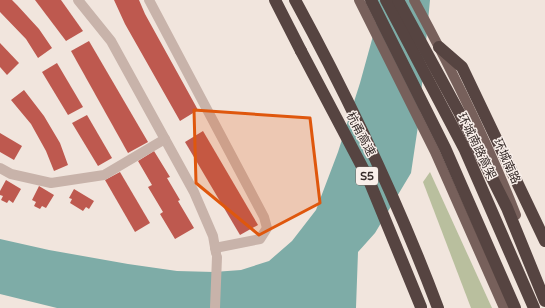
<svg xmlns="http://www.w3.org/2000/svg" width="545" height="308" font-family="'Varela Round','Noto Sans SC',sans-serif">
<style>
.green{fill:#b9bf9e}
.water{fill:#7eaca7}
.building{fill:#be594f}
.lines{fill:none;stroke-linecap:round;stroke-linejoin:round}
.minor{stroke:#c8b3aa;stroke-width:10}
.major{stroke:#77605b;stroke-width:10}
.highway{stroke:#564441;stroke-width:12}
.minor-bridge{stroke:#c8b3aa;stroke-width:10}
.highway-bridge{stroke:#564441;stroke-width:12}
.marked{fill:#df570d;fill-opacity:0.2;stroke:#df570d;stroke-width:3;stroke-linejoin:round}
.labels{text-anchor:middle;dominant-baseline:central;stroke-width:3;stroke-linejoin:round;paint-order:stroke}
.shield{fill:#f9efea;stroke:#706663;stroke-width:1}
.shield-label{font-size:11px;font-weight:bold;fill:#362b29}
.street-label{font-size:12px;fill:#362b29;stroke:#f9efea}
</style>
<rect width="100%" height="100%" fill="#f1e5dd"/>
<polygon class="green" points="430,172 492,308 471,308 423,182"/>
<polygon class="water" points="377,0 430,0 418,126 411,173 375,233 358,252 356,308 57,308 0,294 0,239 49,250 128,264 177,271 214,272 241,270 269,261 292,241 316,210 338,152 360,83 376,25"/>
<g class="building">
<polygon points="0,0 12,0 17,5 39,29 52,48 38,58 26,39 0,12"/>
<polygon points="35,0 61,0 83,31 66,41"/>
<polygon points="114,0 139,0 145,14 198,110 180,121 125,24"/>
<polygon points="89,41 148,142 128,153 71,51"/>
<polygon points="0,43 19,63 7,75 0,67"/>
<polygon points="57,63 83,107 68,115 42,72"/>
<polygon points="24,90 44,116 60,143 68,165 54,171 46,151 31,124 11,100"/>
<polygon points="87,115 112,158 98,166 72,123"/>
<polygon points="203,131 258,225 240,235 185,142"/>
<polygon points="0,133 22,146 14,160 0,152"/>
<polygon points="154,151 170,177 167,178 180,200 178,201 194,228 175,239 160,214 163,212 148,187 152,185 138,161"/>
<polygon points="120,172 150,223 135,232 105,180"/>
<polygon points="6,180 21,189 13,203 9,200 7,203 1,200 3,196 0,195 0,191"/>
<polygon points="39,186 54,195 46,208 42,206 40,209 34,206 36,202 32,200"/>
<polygon points="74,189 94,201 89,209 86,207 83,211 70,203 72,199 69,198"/>
</g>
<g class="lines">
<g class="minor">
<polyline points="78,0 111,41 194,192 213,236 216,253"/>
<polyline points="149,0 264,217 267,228 260,239 215,248"/>
<polyline points="0,168 11,174 51,183 104,175 165,139"/>
</g>
<g class="major">
<polyline points="359,0 435,152 504,308"/>
<path d="M414,0C452,70 487,141 516,215"/>
</g>
<g class="highway">
<polyline points="275,0 301,51"/>
<path d="M295,0C349,99 398,202 438,308"/>
<polyline points="439,47 462,67 545,241"/>
</g>
<polyline class="minor-bridge" points="215,308 217,257"/>
<g class="highway-bridge">
<polyline points="371,0 445,148 515,308"/>
<polyline points="386,0 465,150 534,308"/>
<polyline points="398,0 460,114 507,208 545,301"/>
<polyline points="301,51 368,178 421,307"/>
</g>
</g>
<path class="marked" d="M194,110L310,118L320,203L259,235L196,183Z"/>
<g class="labels">
<rect class="shield" x="356" y="167" width="22" height="18" rx="3"/>
<g class="shield-label">
<text x="367" y="176">S5</text>
</g>
<g class="street-label">
<text transform="translate(361 134) rotate(62)">杭甬高速</text>
<text transform="translate(477 146) rotate(64)">环城南路高架</text>
<text transform="translate(507 161) rotate(66)">环城南路</text>
</g>
</g>
</svg>
